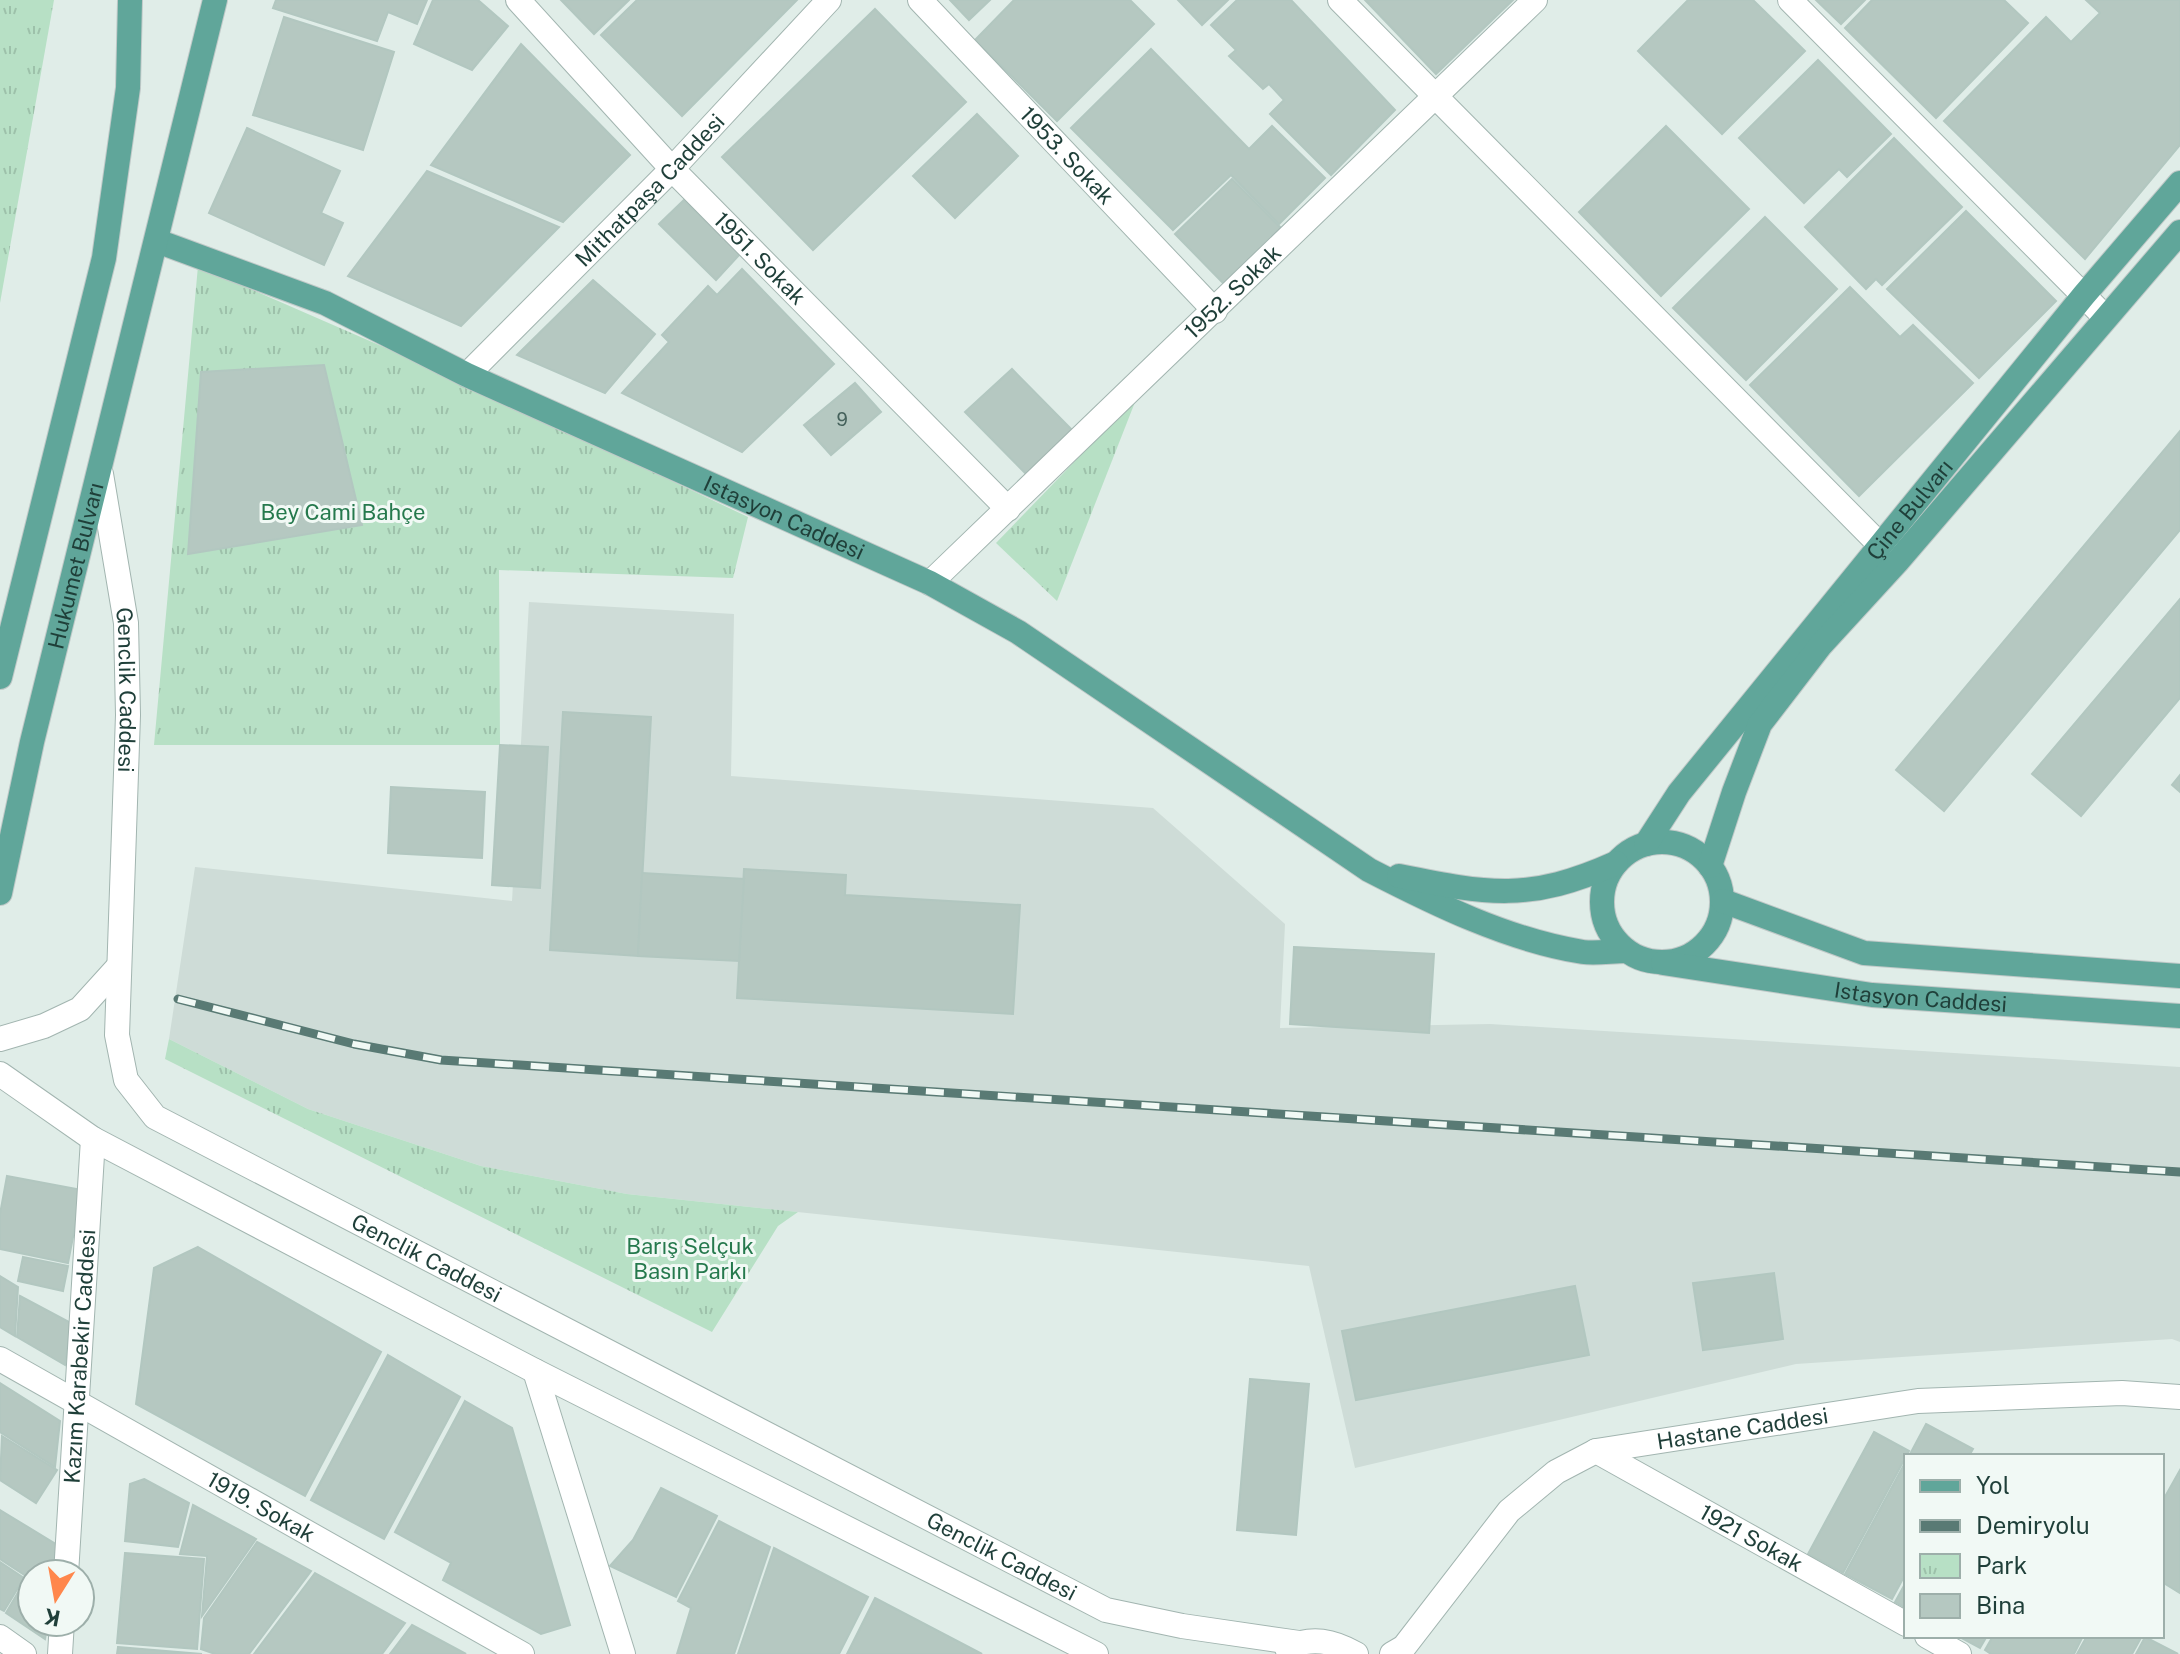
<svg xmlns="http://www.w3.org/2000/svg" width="2180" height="1654" font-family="'Public Sans',sans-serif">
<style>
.built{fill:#cedcd7}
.park{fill:url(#park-tufts)}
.building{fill:#b5c8c1;stroke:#b2c7c0;stroke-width:2}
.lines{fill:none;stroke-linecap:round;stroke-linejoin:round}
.minor-casing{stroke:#a2b5b0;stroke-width:26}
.major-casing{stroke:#c0c9c8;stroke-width:26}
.minor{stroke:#fff;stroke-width:24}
.major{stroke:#60a69a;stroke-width:24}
.rail-casing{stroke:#597a74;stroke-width:9}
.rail{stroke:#f1f9f5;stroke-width:6;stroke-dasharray:18;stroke-linecap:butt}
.labels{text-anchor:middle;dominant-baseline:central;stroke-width:6;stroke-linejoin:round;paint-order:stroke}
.number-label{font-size:18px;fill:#44615b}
.street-label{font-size:22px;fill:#1f3f39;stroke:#f1f9f5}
.park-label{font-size:22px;fill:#25794d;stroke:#f1f9f5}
</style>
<defs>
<pattern id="park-tufts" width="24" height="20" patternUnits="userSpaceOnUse" patternTransform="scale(2)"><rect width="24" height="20" fill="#b7e0c5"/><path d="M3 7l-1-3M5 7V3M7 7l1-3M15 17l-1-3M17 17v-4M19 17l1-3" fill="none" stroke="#9dc1aa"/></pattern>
</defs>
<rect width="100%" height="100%" fill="#e0ede8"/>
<polygon class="built" points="529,602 734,614 731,776 1153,808 1285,924 1280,1028 1490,1024 2180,1067 2180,1342 2172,1339 1796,1364 1355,1468 1309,1266 627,1194 481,1166 308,1109 169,1039 195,867 512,901"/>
<g class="park">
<polygon points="0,0 54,0 0,303"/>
<polygon points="198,266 457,379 748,517 733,578 499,570 500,745 154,745"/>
<polygon points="1137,397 1057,601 996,543"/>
<polygon points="169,1039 308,1109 481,1166 627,1194 798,1212 778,1226 712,1332 165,1059"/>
</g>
<g class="building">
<polygon points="276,0 427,0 417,24 388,12 377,41 273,8"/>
<polygon points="433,0 478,0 508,26 472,70 414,44"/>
<polygon points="561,0 629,0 594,34"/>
<polygon points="637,0 797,0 682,116 601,35"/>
<polygon points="950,0 990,0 969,20"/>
<polygon points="1014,0 1130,0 1154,24 1057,121 975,40"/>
<polygon points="1178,0 1228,0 1202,25"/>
<polygon points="1237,0 1291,0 1395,110 1331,175 1270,114 1284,100 1269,84 1263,89 1229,56 1236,50 1211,25"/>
<polygon points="1365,0 1513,0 1436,74"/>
<polygon points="1688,0 1753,0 1805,51 1722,134 1638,51"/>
<polygon points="1816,0 1865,0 1841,24"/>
<polygon points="1872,0 2004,0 2028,23 1936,118 1845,28"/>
<polygon points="2086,0 2180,0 2180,145 2085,259 1944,121 2046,17 2071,42 2100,13"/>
<polygon points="875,9 966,102 813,250 722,157"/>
<polygon points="284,17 394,52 363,150 253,115"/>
<polygon points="521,44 630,155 563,222 431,165"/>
<polygon points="1151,49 1249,149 1272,126 1325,178 1279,224 1231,175 1173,230 1071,128"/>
<polygon points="1818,60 1891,134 1847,177 1839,169 1804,203 1739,138"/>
<polygon points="977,114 1018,156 955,218 913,176"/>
<polygon points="1666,126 1749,209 1661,296 1579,212"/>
<polygon points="247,128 340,171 321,213 343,223 324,265 209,213"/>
<polygon points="1894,138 1962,207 1882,285 1876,279 1866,289 1805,227"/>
<polygon points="427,171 559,227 461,326 348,276"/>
<polygon points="1232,179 1281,228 1224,284 1175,234"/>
<polygon points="684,200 740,254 716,280 659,224"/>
<polygon points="1966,211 2056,301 1979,378 1887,289"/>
<polygon points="1765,217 1837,289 1746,380 1673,308"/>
<polygon points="742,269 834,364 742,452 622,393 669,342 662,335 708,286 717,295"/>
<polygon points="593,280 655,334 605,393 517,355"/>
<polygon points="1850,287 1900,337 1913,325 1973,383 1859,496 1750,385"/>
<polygon points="324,365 362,525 188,554 201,372"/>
<polygon points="1012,369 1079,437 1034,482 965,412"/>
<polygon points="855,383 881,412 831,455 804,425"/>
<polygon points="2180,431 2180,530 1944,811 1896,770"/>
<polygon points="2180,599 2180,698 2081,816 2032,774"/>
<polygon points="563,712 651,717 638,956 550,950"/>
<polygon points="500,745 548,747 540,888 492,885"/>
<polygon points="2180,775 2180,792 2172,785"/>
<polygon points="391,787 485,792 482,858 388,853"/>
<polygon points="744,869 846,875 845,895 1020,905 1013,1014 737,998"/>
<polygon points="642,873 744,879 739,961 638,956"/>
<polygon points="1294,947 1434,954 1429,1033 1290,1024"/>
<polygon points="7,1176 82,1190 68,1263 0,1249 0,1214"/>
<polygon points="198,1247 381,1352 305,1496 136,1404 154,1268"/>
<polygon points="23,1257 68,1266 63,1291 18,1281"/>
<polygon points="1774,1273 1783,1339 1703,1350 1693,1283"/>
<polygon points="0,1276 18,1287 15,1336 0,1327"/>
<polygon points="1575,1286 1589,1355 1356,1400 1342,1331"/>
<polygon points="20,1296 71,1323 65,1365 17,1337"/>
<polygon points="388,1355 460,1397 384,1539 311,1500"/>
<polygon points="1250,1379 1309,1384 1296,1535 1237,1530"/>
<polygon points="0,1383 60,1421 55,1467 0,1432"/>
<polygon points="465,1401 512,1428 570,1625 541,1634 443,1580 451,1563 395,1532"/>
<polygon points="1926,1424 1973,1449 1969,1456 1909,1456"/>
<polygon points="1874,1432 1909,1451 1843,1573 1808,1554"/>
<polygon points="2,1436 57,1470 36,1503 0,1480"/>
<polygon points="1906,1461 1906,1573 1892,1599 1845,1574"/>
<polygon points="2180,1470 2180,1593 2162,1582 2162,1502"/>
<polygon points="144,1479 189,1503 178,1547 125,1541 130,1484"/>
<polygon points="661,1488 717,1516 676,1597 610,1566 633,1540"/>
<polygon points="193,1505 256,1539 202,1616 207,1556 180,1554"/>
<polygon points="0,1510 59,1546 54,1574 32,1574 32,1580 0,1559"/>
<polygon points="719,1521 770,1547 734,1654 677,1654 691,1608 678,1601"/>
<polygon points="257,1542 311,1571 249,1654 215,1654 201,1649 204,1618"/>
<polygon points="774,1548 868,1597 839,1654 738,1654"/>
<polygon points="125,1553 204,1559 197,1649 117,1643"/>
<polygon points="0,1562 24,1578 4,1611 0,1609"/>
<polygon points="315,1573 405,1623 382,1654 254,1654"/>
<polygon points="26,1579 32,1583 32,1622 48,1622 45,1639 6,1613"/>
<polygon points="1906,1582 1906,1608 1895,1602"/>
<polygon points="875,1598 982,1654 847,1654"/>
<polygon points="412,1625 466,1654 390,1654"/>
<polygon points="1958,1636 1987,1636 1980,1648"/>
<polygon points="1993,1636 2083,1636 2074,1654 1991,1654 1985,1650"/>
<polygon points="2087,1636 2142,1636 2132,1654 2077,1654"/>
<polygon points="2145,1637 2178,1654 2136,1654"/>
<polygon points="118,1647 202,1654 117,1654"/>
</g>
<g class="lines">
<defs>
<g id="minor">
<path id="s1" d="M518,0L672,169L1008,509"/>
<path id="s2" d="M920,0L1215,311"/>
<polyline points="1340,0 1895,560"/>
<polyline points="1790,0 2105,317"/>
<path id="s3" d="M467,375L672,169L829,0"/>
<path id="s4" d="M101,474L126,623L128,715L117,1035L126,1080L155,1117L1106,1610L1182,1626L1299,1643"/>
<path id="s5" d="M930,583L1535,0"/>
<polyline points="0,1039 44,1026 80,1009 119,966"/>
<polyline points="0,1074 93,1139 535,1371 1096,1654"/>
<path id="s6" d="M0,1359L522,1654"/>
<polyline points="535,1371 623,1654"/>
<path id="s7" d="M1596,1451L1906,1624"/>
<path id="s8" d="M66,1574L93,1139"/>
<polyline points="1927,1636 1959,1654"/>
<polyline points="0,1637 24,1654"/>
<path d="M1287,1648C1312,1636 1333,1641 1356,1654"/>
<polyline points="60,1654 62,1622"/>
<path id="s9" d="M1392,1654L1404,1647L1509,1511L1556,1472L1596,1451L1918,1401L2122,1393L2180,1397"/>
</g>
<g id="major">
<path id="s10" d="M157,241L325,303L467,375L930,583L1018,632L1369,870C1435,904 1508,940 1583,952C1596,954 1612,951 1626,951"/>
<polyline points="0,677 104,258 128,88 130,0"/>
<circle cx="1662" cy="902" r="60"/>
<path id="s11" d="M1646,844L1679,793L2084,295L2180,183"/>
<polyline points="1710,866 1734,792 1760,724 1820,646 1897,562 2180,232"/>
<path d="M1399,876C1489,894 1529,902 1616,863"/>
<path id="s12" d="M0,893L32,742L215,0"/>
<polyline points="1723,901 1864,953 2180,976"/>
<path id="s13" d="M1663,963L1872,995L2180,1016"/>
</g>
</defs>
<use href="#minor" class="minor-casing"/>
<use href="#major" class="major-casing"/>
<use href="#minor" class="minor"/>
<use href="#major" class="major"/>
<defs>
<polyline id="rail" points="178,999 354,1044 441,1060 2180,1172"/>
</defs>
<use href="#rail" class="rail-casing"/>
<use href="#rail" class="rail"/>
</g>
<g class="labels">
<g class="number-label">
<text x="842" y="419">9</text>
</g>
<g class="street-label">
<text stroke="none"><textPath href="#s2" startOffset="214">1953. Sokak</textPath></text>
<text stroke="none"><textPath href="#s3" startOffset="260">Mithatpaşa Caddesi</textPath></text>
<text stroke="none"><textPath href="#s1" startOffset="354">1951. Sokak</textPath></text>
<text stroke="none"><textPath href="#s5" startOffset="420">1952. Sokak</textPath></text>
<text stroke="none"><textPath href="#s11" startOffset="426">Çine Bulvarı</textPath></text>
<text stroke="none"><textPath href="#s10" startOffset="686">Istasyon Caddesi</textPath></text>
<text stroke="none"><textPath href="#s12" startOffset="336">Hukumet Bulvarı</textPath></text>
<text stroke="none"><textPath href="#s4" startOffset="218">Genclik Caddesi</textPath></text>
<text stroke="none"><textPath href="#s13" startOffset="260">Istasyon Caddesi</textPath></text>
<text stroke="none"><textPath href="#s4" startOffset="962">Genclik Caddesi</textPath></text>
<text stroke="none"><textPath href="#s8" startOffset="218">Kazım Karabekir Caddesi</textPath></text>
<text stroke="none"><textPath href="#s9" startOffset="440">Hastane Caddesi</textPath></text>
<text stroke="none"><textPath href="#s6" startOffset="300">1919. Sokak</textPath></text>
<text stroke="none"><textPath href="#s7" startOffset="178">1921 Sokak</textPath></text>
<text stroke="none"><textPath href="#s4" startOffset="1610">Genclik Caddesi</textPath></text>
</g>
<g class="park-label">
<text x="343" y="512">Bey Cami Bahçe</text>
<text x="690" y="1246">Barış Selçuk<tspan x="690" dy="25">Basın Parkı</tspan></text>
</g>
</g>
<rect x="1904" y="1454" width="260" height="184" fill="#f1f9f5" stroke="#9dafaa" stroke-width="2"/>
<rect x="1920" y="1480" width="40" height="12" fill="#60a69a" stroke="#9dafaa" stroke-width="2"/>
<text x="1976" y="1494" font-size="24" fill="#1f3f39">Yol</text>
<rect x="1920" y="1520" width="40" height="12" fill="#597a74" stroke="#9dafaa" stroke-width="2"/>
<text x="1976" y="1534" font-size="24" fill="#1f3f39">Demiryolu</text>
<rect x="1920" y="1554" width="40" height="24" fill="url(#park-tufts)" stroke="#9dafaa" stroke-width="2"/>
<text x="1976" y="1574" font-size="24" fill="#1f3f39">Park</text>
<rect x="1920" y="1594" width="40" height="24" fill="#b5c8c1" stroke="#9dafaa" stroke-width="2"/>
<text x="1976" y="1614" font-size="24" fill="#1f3f39">Bina</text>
<g transform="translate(56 1598) rotate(191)"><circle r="38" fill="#f1f9f5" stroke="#9dafaa" stroke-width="2"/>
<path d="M0-6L14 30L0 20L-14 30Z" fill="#ff874c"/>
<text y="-12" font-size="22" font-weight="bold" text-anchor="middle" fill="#1f3f39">K</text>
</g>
</svg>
